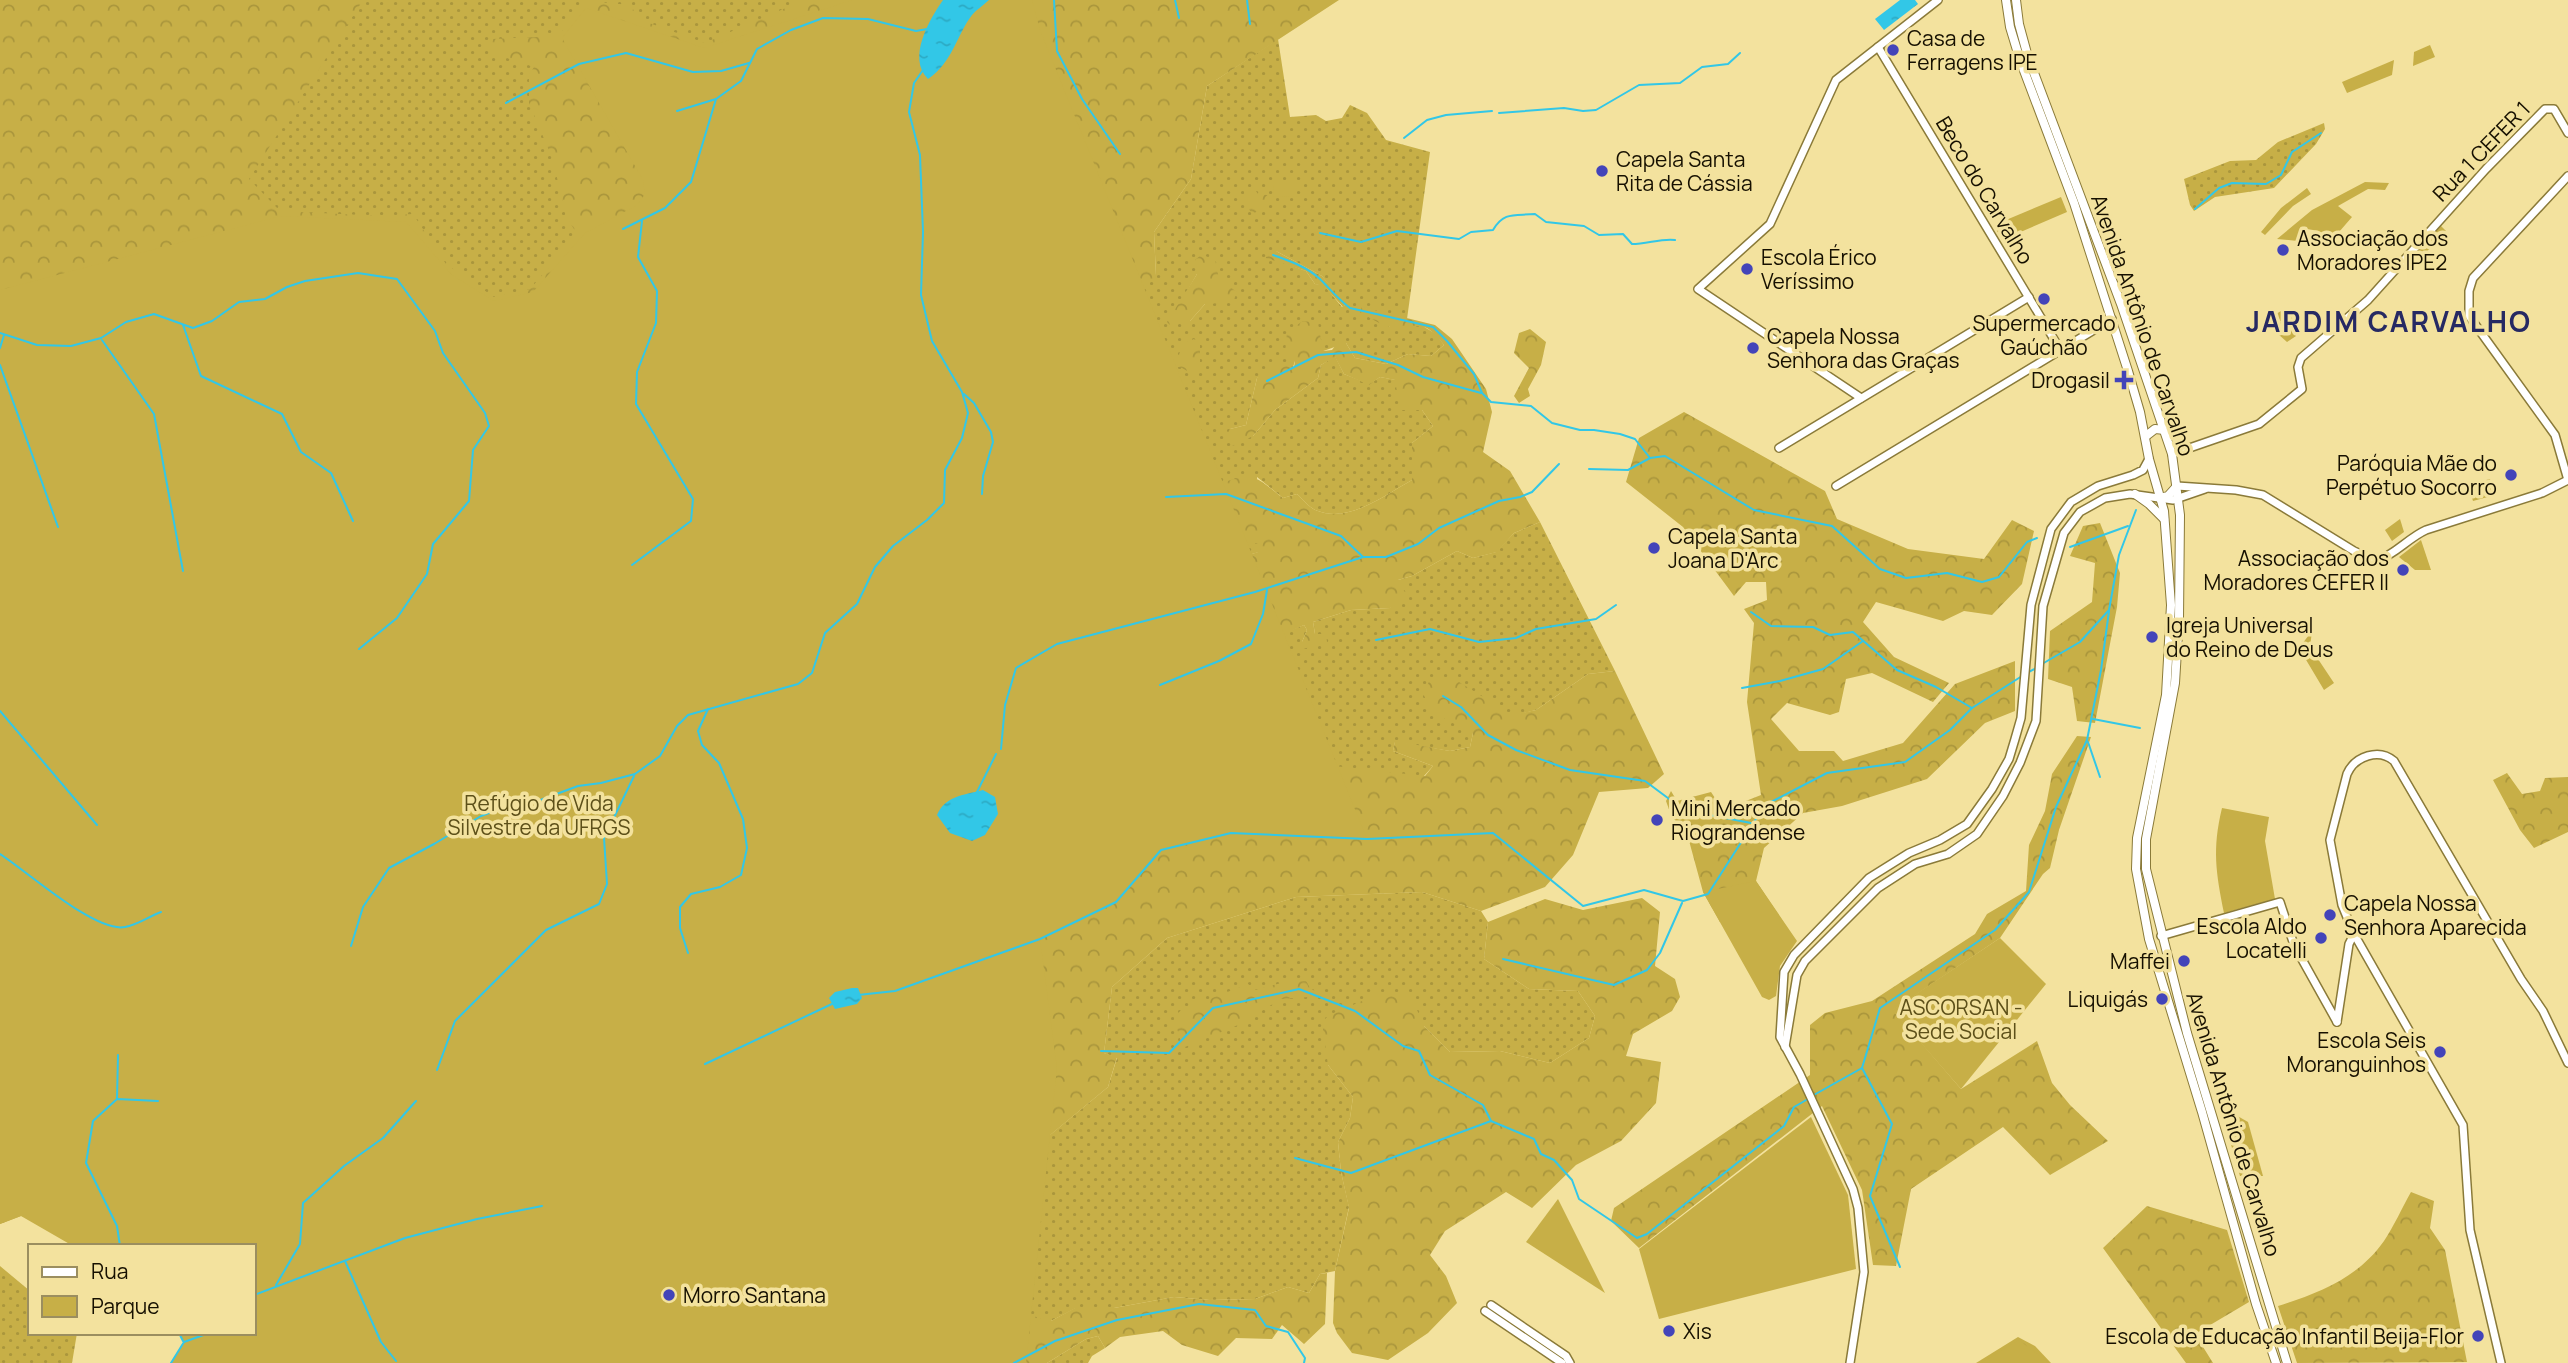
<svg xmlns="http://www.w3.org/2000/svg" width="2568" height="1363" font-family="Manrope,sans-serif">
<style>
.grass{fill:url(#grass-dots);fill-rule:evenodd}
.forest{fill:url(#forest-crowns)}
.park{fill:#c7af47}
.water{fill:url(#water-ripples)}
.lines{fill:none;stroke-linecap:round;stroke-linejoin:round}
.stream{stroke:#32c7e7;stroke-width:2}
.tertiary-casing{stroke:#8a7a39;stroke-width:10}
.secondary-casing{stroke:#8a7a39;stroke-width:10}
.tertiary{stroke:#fff;stroke-width:7}
.secondary{stroke:#fff;stroke-width:8}
.poi-dot{fill:#4344b9;stroke:#f3e29e;stroke-width:2.5}
.labels{text-anchor:middle;dominant-baseline:central;stroke-width:7;stroke-linejoin:round;paint-order:stroke}
.poi-label{font-size:21px;fill:#161000;stroke:#f3e29e;text-anchor:start}
.street-label{font-size:21px;fill:#161000;stroke:#f3e29e}
.park-label{font-size:21px;fill:#5d5019;stroke:#f3e29e}
.district-label{font-size:28px;font-weight:bold;letter-spacing:2px;fill:#262963;stroke:#f3e29e}
</style>
<defs>
<pattern id="grass-dots" width="8" height="8" patternUnits="userSpaceOnUse" patternTransform="scale(1.75)"><rect width="8" height="8" fill="#c7af47"/><path d="M2 2h.1M6 6h.1" fill="none" stroke="#aa963c" stroke-width="1.8" stroke-linecap="round"/></pattern>
<pattern id="forest-crowns" width="20" height="18" patternUnits="userSpaceOnUse" patternTransform="scale(1.75)"><rect width="20" height="18" fill="#c7af47"/><path d="M2 6a3 3 0 1 1 6 0M12 15a3 3 0 1 1 6 0" fill="none" stroke="#aa963c"/></pattern>
<pattern id="water-ripples" width="26" height="14" patternUnits="userSpaceOnUse" patternTransform="scale(1.75)"><rect width="26" height="14" fill="#32c7e7"/><path d="M2 4q2-2 4 0t4 0M15 11q2-2 4 0t4 0" fill="none" stroke="#2caac4"/></pattern>
</defs>
<rect width="100%" height="100%" fill="#f3e29e"/>
<g class="grass">
<path d="M0,0H1032L1156,276L1154,232L1191,179L1207,86L1278,39L1290,117L1316,115L1326,121L1342,118L1350,105L1367,113L1386,140L1430,152L1407,319L1363,308L1390,327L1421,325L1436,334L1444,345L1431,356L1408,354L1386,364L1355,358L1346,343L1295,361L1293,367L1257,378L1246,425L1230,429L1253,436L1275,410L1318,378L1321,365L1335,356L1344,374L1369,384L1380,377L1396,380L1422,410L1433,426L1412,443V480C1385,495 1349,523 1318,511C1310,509 1303,499 1297,494L1283,498L1257,477L1259,552L1252,554L1284,633L1304,625L1307,630L1302,642L1315,634L1313,622L1351,610L1390,608L1398,580L1412,576L1457,551L1473,558L1496,552L1514,533L1540,522L1615,671L1588,674L1536,710L1512,716L1451,678L1473,733L1470,747L1450,751L1395,742L1393,751L1433,766L1424,776L1161,850L1050,1135L1108,1087L1117,1058L1104,1053L1112,987L1167,938L1296,897L1422,892L1481,911L1488,922L1484,959L1529,989L1578,991L1595,1016L1589,1038L1550,1063L1500,1051L1450,1052L1424,1026L1328,1065L1353,1097L1350,1118L1338,1142L1341,1172L1349,1207L1335,1271L1320,1274L1309,1293L1288,1287L1255,1299L1210,1300L1174,1297L1114,1308H1076L1051,1321L254,1333V1246L21,1216L0,1224ZM1276,251L1322,276L1345,305L1342,307L1324,285L1315,284L1306,271L1287,264ZM1197,274L1205,304L1190,321L1186,293Z"/>
<polygon points="2324,123 2325,129 2316,144 2274,188 2215,197 2194,211 2190,205 2184,179 2230,161 2256,160 2278,142"/>
<polygon points="0,1266 30,1291 30,1333 77,1333 72,1363 0,1363"/>
<polygon points="1098,1336 1105,1348 1092,1356 1088,1363 1047,1363 1086,1339"/>
</g>
<g class="forest">
<polygon points="0,0 363,0 249,179 280,211 381,216 413,214 446,264 494,297 530,289 580,232 574,229 566,217 553,160 529,103 529,75 534,67 492,53 492,39 558,36 585,1 631,5 638,19 705,43 804,0 1339,0 1207,86 1191,179 1154,232 1156,276 1139,292 0,818"/>
<polygon points="1247,187 1254,188 1258,194 1267,195 1270,200 1266,207 1252,214 1244,201 1247,197 1244,192"/>
<polygon points="2307,188 2311,194 2293,206 2265,235 2261,232 2281,208"/>
<polygon points="1276,251 1322,276 1346,304 1343,307 1324,286 1315,284 1306,271 1266,258 1266,254"/>
<polygon points="1201,255 1215,259 1219,279 1237,292 1233,302 1205,304 1190,321 1171,326 1167,322 1197,274 1195,260"/>
<path d="M1362,307L1435,325L1452,339L1486,389L1492,412L1483,452L1510,471L1540,522L1514,533L1497,552L1473,558L1457,551L1412,576L1398,580L1406,594L1390,608L1351,610L1313,622L1315,634H1326L1327,642L1303,649L1302,642L1307,630L1304,625L1265,643L1218,565L1258,552V544L1221,532L1219,484C1254,471 1255,476 1283,498L1297,494C1303,499 1310,509 1318,511C1349,523 1385,495 1412,480V443L1433,426L1422,410H1400L1395,380L1380,377L1369,385L1344,374L1335,357L1321,365L1318,378L1275,410L1253,436L1233,446L1225,438L1230,429L1246,425L1257,378L1279,363L1294,367L1295,361L1285,354L1287,332L1303,321L1318,323L1323,351L1332,350L1338,342L1346,343L1355,358L1386,364L1408,354L1431,356L1444,345C1421,315 1419,331 1390,327C1381,325 1369,317 1360,312Z"/>
<polygon points="1530,329 1546,342 1541,365 1528,389 1530,396 1519,403 1514,396 1529,368 1514,353 1519,333"/>
<polygon points="1194,339 1200,344 1200,366 1191,373 1180,367 1163,370 1159,362 1179,355 1182,344"/>
<polygon points="1684,412 1825,491 1837,519 1908,549 1984,559 2012,520 2034,531 2022,584 1992,615 1964,611 1943,621 1876,602 1863,622 1894,657 1949,683 1933,702 1872,673 1846,679 1839,712 1830,715 1787,703 1771,719 1799,751 1834,751 1843,761 1903,743 1955,684 2015,661 2015,711 1985,723 1927,779 1842,806 1803,813 1764,848 1756,881 1784,923 1720,922 1703,892 1688,837 1671,815 1666,801 1671,791 1677,801 1711,792 1723,810 1761,795 1747,702 1754,623 1744,609 1767,600 1766,582 1746,582 1734,596 1683,527 1626,482 1639,438"/>
<polygon points="2100,523 2120,573 2117,607 2095,723 2077,721 2072,687 2048,679 2050,631 2092,602 2095,563 2070,556 2083,526"/>
<polygon points="1615,671 1664,774 1648,788 1599,792 1573,855 1545,887 1481,911 1422,892 1296,897 1167,938 1112,987 1104,1053 1117,1057 1108,1087 1049,1136 924,949 1316,764 1425,776 1433,766 1393,751 1395,741 1450,751 1470,747 1473,733 1431,712 1423,693 1431,678 1451,677 1512,715 1536,710 1588,674"/>
<polygon points="2077,736 2091,737 2059,830 2050,868 2043,874 2000,938 1893,1010 1961,1089 2037,1041 2052,1083 2070,1105 2108,1141 2050,1175 2003,1127 1911,1189 1896,1266 1873,1265 1862,1190 1822,1106 1639,1248 1611,1221 1614,1208 1810,1075 1810,1025 1825,1013 1872,1001 1975,934 1987,914 2026,891 2029,845 2045,811 2052,774"/>
<polygon points="2507,773 2522,794 2540,791 2545,778 2568,777 2568,832 2534,848 2520,830 2493,780"/>
<polygon points="1642,898 1660,912 1655,966 1675,979 1680,997 1672,1011 1633,1034 1626,1056 1661,1062 1656,1103 1621,1141 1576,1165 1532,1208 1506,1192 1445,1231 1430,1255 1446,1276 1457,1303 1428,1333 1388,1360 1352,1353 1337,1333 1333,1323 1335,1271 1349,1208 1341,1172 1338,1142 1350,1118 1353,1097 1328,1065 1322,1022 1329,1015 1381,993 1411,996 1424,1026 1450,1052 1500,1051 1550,1063 1589,1038 1595,1016 1578,991 1529,989 1484,959 1488,922 1545,899 1583,910"/>
<polygon points="1306,981 1310,988 1323,996 1281,999 1238,1025 1185,1047 1181,1042 1174,1018 1181,1010 1248,984 1255,990 1285,982"/>
<path d="M2411,1192L2434,1201L2430,1228L2445,1250L2467,1362L2297,1363L2278,1306C2319,1293 2358,1278 2384,1241C2394,1226 2402,1208 2411,1192Z"/>
<polygon points="2147,1206 2227,1230 2249,1302 2195,1334 2213,1363 2186,1363 2103,1248"/>
<polygon points="1327,1273 1325,1324 1304,1344 1282,1325 1272,1339 1236,1338 1218,1356 1182,1345 1163,1331 1120,1337 1105,1348 1098,1336 1086,1339 1047,1363 989,1363 1022,1313 1051,1321 1075,1308 1114,1308 1174,1297 1210,1300 1255,1299 1288,1287 1309,1293 1320,1274"/>
<polygon points="2018,1337 2035,1346 2051,1363 1976,1363"/>
</g>
<g class="park">
<polygon points="852,0 1032,0 1040,30 1367,839 1231,833 1161,850 1116,902 1040,939 1057,1068 1026,1363 171,1363 184,1342 179,1333 254,1333 254,1246 73,1246 21,1216 0,1224 0,290 281,216 406,222 452,275 494,301 533,292 585,233 637,205 645,194 643,180 562,38 586,8 704,48"/>
<polygon points="2430,45 2435,57 2413,66 2414,52"/>
<polygon points="2394,60 2392,75 2347,93 2342,82"/>
<polygon points="2365,182 2389,183 2385,190 2368,189 2338,206 2352,217 2326,247 2318,241 2319,231 2307,229 2300,232 2298,241 2277,239 2312,210"/>
<polygon points="1273,184 1297,184 1297,196 1274,197"/>
<polygon points="2061,197 2067,212 2002,240 1994,225"/>
<polygon points="2440,225 2446,231 2422,257 2416,251"/>
<polygon points="2286,308 2294,321 2290,324 2296,336 2287,342 2278,334 2273,326 2281,322 2276,314"/>
<polygon points="2490,479 2495,495 2473,501 2468,485"/>
<polygon points="2400,519 2404,532 2392,541 2385,530"/>
<polygon points="2421,540 2431,570 2415,570 2399,557"/>
<polygon points="2312,631 2310,647 2334,683 2324,690 2299,648"/>
<path d="M2222,808L2269,817L2265,841L2275,899L2224,913C2216,873 2212,849 2222,808Z"/>
<polygon points="1756,881 1797,941 1780,966 1776,996 1769,1000 1762,997 1703,892"/>
<polygon points="2000,938 2046,984 1961,1089 1892,1010"/>
<polygon points="2220,1106 2248,1122 2263,1176 2240,1176"/>
<polygon points="1811,1117 1848,1195 1856,1269 1659,1319 1639,1249"/>
<polygon points="1558,1199 1605,1293 1526,1242"/>
<polygon points="2019,1340 2049,1363 1981,1363"/>
</g>
<g class="water">
<path d="M943,0H989C984,5 977,9 972,15C956,36 953,62 928,79C907,58 929,20 943,0Z"/>
<polygon points="1900,0 1915,0 1918,4 1884,30 1875,19"/>
<path d="M983,790L995,797L998,814L985,835L972,841L950,833L937,815C945,796 964,795 983,790Z"/>
<polygon points="852,988 858,988 862,998 857,1004 835,1009 829,998 835,992"/>
</g>
<g class="lines">
<g class="stream">
<polyline points="1054,0 1057,51 1082,99 1120,154"/>
<polyline points="1175,0 1179,18"/>
<polyline points="1247,0 1250,24"/>
<polyline points="506,103 579,64 626,53 693,72 721,71 749,63"/>
<polyline points="677,111 716,99"/>
<polyline points="1499,113 1564,108 1583,111 1596,110 1639,85 1680,83 1702,67 1728,64 1740,53"/>
<polyline points="1404,138 1427,120 1446,115 1492,111"/>
<polyline points="2195,209 2219,188 2232,183 2266,184 2281,175 2292,152 2321,133"/>
<polyline points="623,229 665,208 691,182 716,99 741,81 757,49 791,30 823,18 868,19 916,31 927,29"/>
<path d="M1320,233L1361,242L1397,231L1459,239L1471,232L1493,230C1504,211 1515,216 1535,214L1546,222L1584,226L1599,235L1623,234L1632,244C1647,244 1662,238 1675,240"/>
<path d="M1273,255C1290,261 1307,267 1320,279C1330,289 1338,299 1350,308L1433,327L1447,341L1474,374L1482,393L1491,402L1531,406L1552,423L1580,430H1594L1620,434L1635,439L1650,458L1665,456L1754,510L1832,526L1880,569L1906,578L1947,573L1982,582L1999,577L2027,542L2037,538"/>
<polyline points="183,325 201,376 282,414 301,452 331,473 353,521"/>
<polyline points="0,333 37,345 71,346 101,338 126,322 154,314 193,328 212,321 239,302 265,299 287,287 305,281 358,273 397,279 435,331 443,353 485,413 489,426 473,450 469,501 433,544 427,574 397,618 359,649"/>
<polyline points="102,340 154,414 183,571"/>
<polyline points="0,348 4,335"/>
<polyline points="0,365 58,527"/>
<polyline points="1267,381 1318,355 1356,352 1398,365 1423,377 1481,393"/>
<polyline points="964,394 974,403 991,432 993,442 983,476 982,494"/>
<polyline points="1589,469 1628,470 1650,458"/>
<polyline points="1166,497 1226,494 1341,536 1363,557"/>
<polyline points="2070,547 2128,526"/>
<polyline points="632,565 691,521 693,499 636,404 637,372 656,323 657,291 638,257 642,221"/>
<polyline points="1751,612 1771,626 1813,627 1830,635 1853,632 1897,670 1936,687 1972,708"/>
<polyline points="1376,640 1430,629 1479,642 1516,638 1536,629 1596,619 1616,605"/>
<polyline points="2042,664 2080,642 2109,610 2119,555 2136,510"/>
<polyline points="2027,673 2038,667"/>
<polyline points="1160,685 1219,661 1251,644 1263,614 1267,590"/>
<polyline points="1742,688 1780,681 1823,669 1863,641"/>
<polyline points="1443,696 1461,707 1488,735 1516,750 1570,770 1645,781 1684,810 1751,823"/>
<polyline points="0,711 97,825"/>
<polyline points="2093,719 2140,728"/>
<polyline points="2088,742 2100,777"/>
<polyline points="1001,749 1005,705 1016,668 1057,644 1255,592 1363,557 1386,557 1418,544 1439,528 1499,501 1520,497 1532,492 1559,464"/>
<polyline points="977,792 996,754"/>
<path d="M0,854C27,871 95,933 125,927C137,925 150,916 161,912"/>
<polyline points="351,946 363,907 389,868 434,844 481,816 497,810 527,805 578,786 601,783 635,774 660,756 677,726 688,715 798,684 812,673 825,633 857,604 875,567 893,546 927,520 944,503 945,470 962,438 968,413 962,392 932,341 921,295 923,232 920,155 909,112 914,83 923,70"/>
<polyline points="688,953 680,928 680,907 691,894 720,887 741,875 747,848 743,819 719,763 702,745 698,731 708,709"/>
<polyline points="1503,959 1614,985 1647,970 1660,953 1682,903"/>
<polyline points="858,995 895,991 1040,939 1116,902 1161,850 1231,833 1367,839 1493,833 1583,906 1644,890 1683,901 1708,894 1765,805 1827,773 1905,762 1950,730 1972,708 2022,676"/>
<polyline points="1101,1051 1169,1053 1213,1008 1299,989 1355,1011 1403,1046 1419,1051 1430,1075 1483,1105 1491,1121 1534,1139 1541,1154 1554,1160 1572,1180 1579,1199 1637,1238 1647,1234 1784,1126 1794,1107 1808,1099"/>
<polyline points="705,1064 834,1003"/>
<polyline points="1862,1068 1892,1124 1870,1196 1900,1267"/>
<polyline points="437,1070 455,1021 546,930 599,904 607,884 604,838 634,776"/>
<polyline points="1812,1096 1862,1068 1880,1008 1995,930 2029,892 2056,807 2087,740 2101,670 2109,611"/>
<polyline points="117,1099 118,1055"/>
<polyline points="1295,1158 1351,1173 1491,1121"/>
<polyline points="120,1246 117,1226 86,1163 93,1121 117,1099 158,1101"/>
<polyline points="345,1261 381,1342 396,1361"/>
<polyline points="276,1285 300,1244 303,1203 344,1166 383,1138 416,1101"/>
<polyline points="254,1295 405,1238 477,1219 542,1206"/>
<polyline points="179,1333 183,1341"/>
<polyline points="171,1363 184,1342 209,1333"/>
<polyline points="1014,1363 1055,1341 1117,1320 1199,1304 1255,1310 1266,1326 1288,1332 1305,1358 1304,1363"/>
</g>
<defs>
<g id="tertiary">
<polyline points="1878,47 2061,351"/>
<polyline points="2568,176 2473,278 2469,291 2469,316 2555,435 2568,480"/>
<polyline points="1861,398 1698,289 1770,224 1836,80 1938,0"/>
<polyline points="1779,448 2029,297"/>
<polyline points="2172,454 2259,424 2302,389 2298,367 2301,358 2368,300 2486,169 2545,109 2554,109 2568,133"/>
<polyline points="1836,486 2112,319"/>
<path d="M2177,486L2236,490L2263,495L2354,551L2376,561C2395,555 2408,538 2426,530L2542,493L2568,480"/>
<polyline points="2161,936 2280,902 2294,945 2337,1022"/>
<polyline points="2337,1022 2349,944 2354,934"/>
<polyline points="1785,1047 1797,975 1805,961 1878,888 1915,864 1948,854 1977,834 2003,796 2020,763 2036,721 2043,606 2064,533 2080,512 2105,498 2130,494 2173,500 2205,489"/>
<polyline points="1491,1305 1566,1356 1570,1363"/>
<polyline points="1485,1311 1562,1363"/>
<polyline points="1850,1363 1864,1272 1858,1208 1853,1189 1800,1074 1780,1037 1784,972 1794,955 1869,878 1909,853 1940,840 1967,824 1992,789 2009,759 2015,739 2021,718 2031,605 2051,529 2071,502 2098,486 2133,475 2143,470 2149,459"/>
<path d="M2501,1363L2470,1230L2463,1125L2354,934L2342,905L2330,840L2347,774C2355,756 2379,748 2394,761L2521,979L2543,1011L2568,1063"/>
</g>
<g id="secondary">
<polyline points="2006,0 2010,27 2020,60 2074,203 2128,371 2140,412 2149,459 2164,511 2171,605 2166,695 2137,838 2136,869 2149,939 2202,1112 2256,1304 2276,1363"/>
<polyline points="2016,0 2019,24 2028,57 2121,304 2172,454 2180,515 2179,618 2175,683 2146,839 2146,869 2187,1033 2287,1363"/>
<polyline points="2146,436 2155,429 2165,430"/>
<polyline points="2135,494 2149,504 2164,519"/>
<polyline points="2160,498 2168,496 2177,486"/>
</g>
</defs>
<use href="#tertiary" class="tertiary-casing"/>
<use href="#secondary" class="secondary-casing"/>
<use href="#tertiary" class="tertiary"/>
<use href="#secondary" class="secondary"/>
</g>
<g class="poi-dot">
<circle cx="1893" cy="50" r="7"/>
<circle cx="1602" cy="171" r="7"/>
<circle cx="2283" cy="250" r="7"/>
<circle cx="1747" cy="269" r="7"/>
<circle cx="2044" cy="299" r="7"/>
<circle cx="1753" cy="348" r="7"/>
<path d="M2120.5 369.5h7v7h7v7h-7v7h-7v-7h-7v-7h7z"/>
<circle cx="2511" cy="475" r="7"/>
<circle cx="1654" cy="548" r="7"/>
<circle cx="2403" cy="570" r="7"/>
<circle cx="2152" cy="637" r="7"/>
<circle cx="1657" cy="820" r="7"/>
<circle cx="2330" cy="915" r="7"/>
<circle cx="2321" cy="938" r="7"/>
<circle cx="2184" cy="961" r="7"/>
<circle cx="2162" cy="999" r="7"/>
<circle cx="2440" cy="1052" r="7"/>
<circle cx="669" cy="1295" r="7"/>
<circle cx="1669" cy="1331" r="7"/>
<circle cx="2478" cy="1336" r="7"/>
</g>
<g class="labels">
<g class="poi-label">
<text x="1907" y="38">Casa de<tspan x="1907" dy="24">Ferragens IPE</tspan></text>
<text x="1616" y="159">Capela Santa<tspan x="1616" dy="24">Rita de Cássia</tspan></text>
<text x="2297" y="238">Associação dos<tspan x="2297" dy="24">Moradores IPE2</tspan></text>
<text x="1761" y="257">Escola Érico<tspan x="1761" dy="24">Veríssimo</tspan></text>
<text x="2044" y="323" text-anchor="middle">Supermercado<tspan x="2044" dy="24">Gaúchão</tspan></text>
<text x="1767" y="336">Capela Nossa<tspan x="1767" dy="24">Senhora das Graças</tspan></text>
<text x="2110" y="380" text-anchor="end">Drogasil</text>
<text x="2497" y="463" text-anchor="end">Paróquia Mãe do<tspan x="2497" dy="24">Perpétuo Socorro</tspan></text>
<text x="1668" y="536">Capela Santa<tspan x="1668" dy="24">Joana D'Arc</tspan></text>
<text x="2389" y="558" text-anchor="end">Associação dos<tspan x="2389" dy="24">Moradores CEFER II</tspan></text>
<text x="2166" y="625">Igreja Universal<tspan x="2166" dy="24">do Reino de Deus</tspan></text>
<text x="1671" y="808">Mini Mercado<tspan x="1671" dy="24">Riograndense</tspan></text>
<text x="2344" y="903">Capela Nossa<tspan x="2344" dy="24">Senhora Aparecida</tspan></text>
<text x="2307" y="926" text-anchor="end">Escola Aldo<tspan x="2307" dy="24">Locatelli</tspan></text>
<text x="2170" y="961" text-anchor="end">Maffei</text>
<text x="2148" y="999" text-anchor="end">Liquigás</text>
<text x="2426" y="1040" text-anchor="end">Escola Seis<tspan x="2426" dy="24">Moranguinhos</tspan></text>
<text x="683" y="1295">Morro Santana</text>
<text x="1683" y="1331">Xis</text>
<text x="2464" y="1336" text-anchor="end">Escola de Educação Infantil Beija-Flor</text>
</g>
<g class="street-label">
<text transform="translate(2481 151) rotate(-46)">Rua 1 CEFER 1</text>
<text transform="translate(1985 190) rotate(59)">Beco do Carvalho</text>
<text transform="translate(2143 325) rotate(71)">Avenida Antônio de Carvalho</text>
<text transform="translate(2234 1124) rotate(73)">Avenida Antônio de Carvalho</text>
</g>
<g class="park-label">
<text x="539" y="803">Refúgio de Vida<tspan x="539" dy="24">Silvestre da UFRGS</tspan></text>
<text x="1961" y="1007">ASCORSAN -<tspan x="1961" dy="24">Sede Social</tspan></text>
</g>
<g class="district-label">
<text x="2389" y="321">JARDIM CARVALHO</text>
</g>
</g>
<rect x="28" y="1244" width="228" height="91" fill="#f3e29e" stroke="#9b8e5f" stroke-width="2"/>
<rect x="42" y="1267" width="35" height="10" fill="#ffffff" stroke="#9b8e5f" stroke-width="2"/>
<text x="91" y="1279" font-size="21" fill="#161000">Rua</text>
<rect x="42" y="1296" width="35" height="21" fill="#c7af47" stroke="#9b8e5f" stroke-width="2"/>
<text x="91" y="1314" font-size="21" fill="#161000">Parque</text>
</svg>
